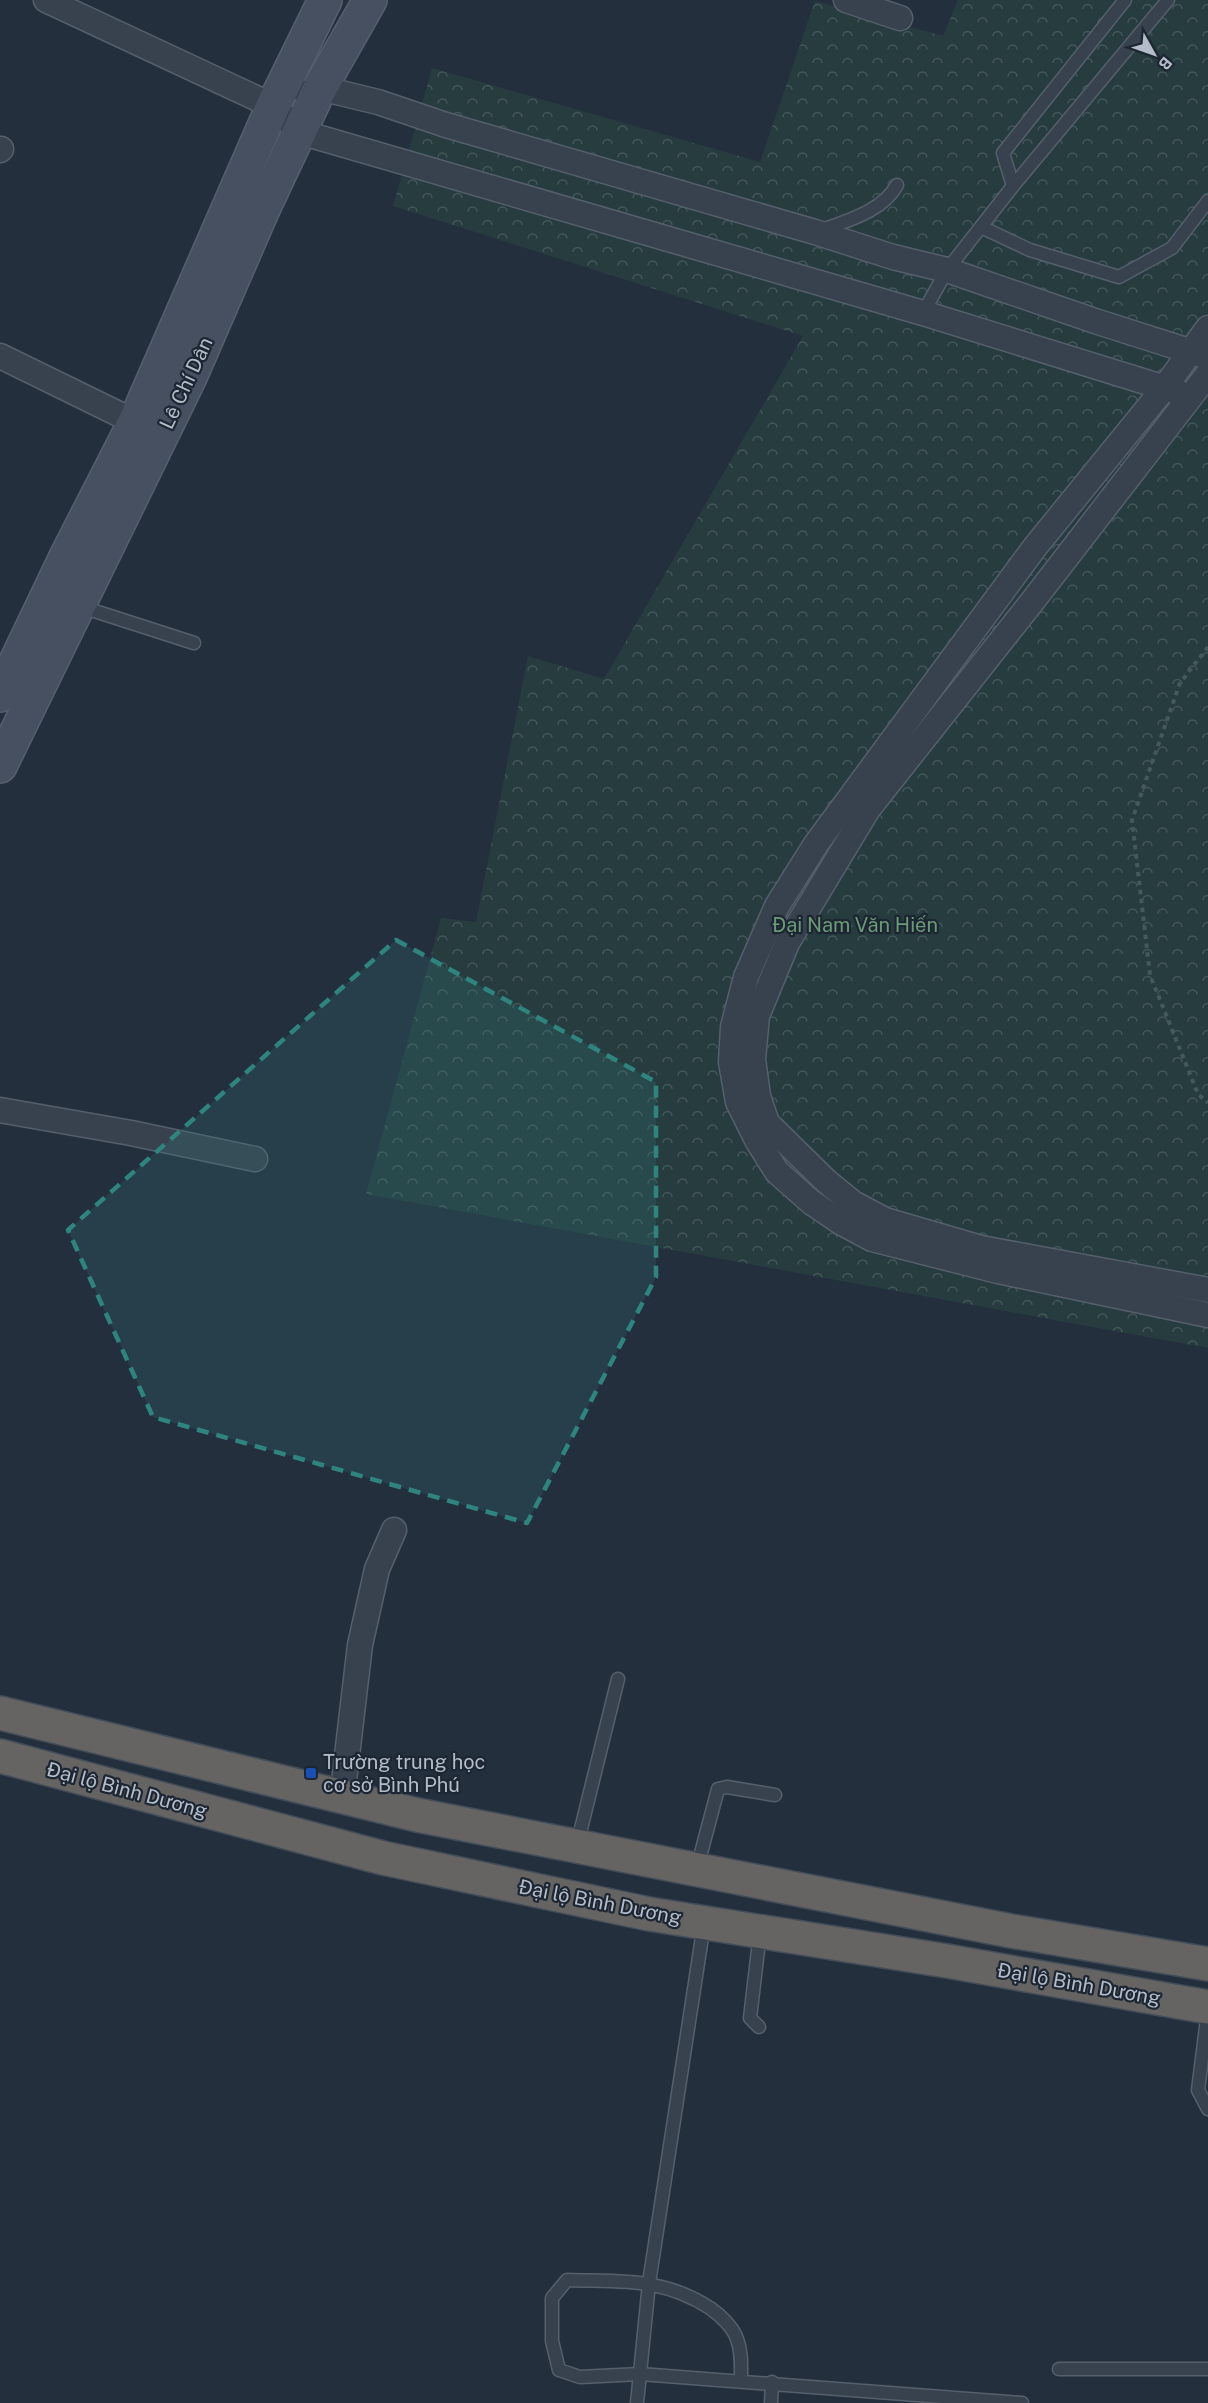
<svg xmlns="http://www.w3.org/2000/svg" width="1208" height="2403" font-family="'Public Sans',sans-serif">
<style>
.park{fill:url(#park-crowns)}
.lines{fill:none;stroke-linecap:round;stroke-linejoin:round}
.service-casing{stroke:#565f6c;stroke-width:15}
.minor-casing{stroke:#565f6c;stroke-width:27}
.secondary-casing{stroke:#565f6c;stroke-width:36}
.trunk-casing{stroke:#434c59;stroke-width:36}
.path{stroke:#44595c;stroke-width:4;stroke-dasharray:4.5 4.5;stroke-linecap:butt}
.service{stroke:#38414e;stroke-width:12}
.minor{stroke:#38414e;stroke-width:24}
.secondary{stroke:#465061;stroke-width:33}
.trunk{stroke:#656462;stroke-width:33}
.marked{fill:#308480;fill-opacity:0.2;stroke:#308480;stroke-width:4.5;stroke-dasharray:12 8;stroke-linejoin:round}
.transit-dot{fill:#1a4fb4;stroke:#1d2633;stroke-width:2}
.labels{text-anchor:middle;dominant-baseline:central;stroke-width:4.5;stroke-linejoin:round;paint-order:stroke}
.street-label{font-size:20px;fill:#b4bcc9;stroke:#1d2633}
.park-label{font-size:20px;fill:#6b9a76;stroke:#1d2633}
.poi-label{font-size:20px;fill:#b4bcc9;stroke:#1d2633;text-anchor:start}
</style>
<defs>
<pattern id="park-crowns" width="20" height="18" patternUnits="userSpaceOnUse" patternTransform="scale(1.5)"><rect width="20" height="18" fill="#263c3f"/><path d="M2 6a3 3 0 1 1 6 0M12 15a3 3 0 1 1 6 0" fill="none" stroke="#435659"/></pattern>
</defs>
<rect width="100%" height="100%" fill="#242f3e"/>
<polygon class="park" points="958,0 1208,0 1208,1348 366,1194 441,918 476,922 528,656 604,679 803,336 393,206 432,68 760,162 815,1 943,36"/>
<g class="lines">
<defs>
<g id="service">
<polyline points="1013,186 1003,153 1125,0"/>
<polyline points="981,227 1030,250 1119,277 1172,248 1208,201"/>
<path d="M819,231C846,221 882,212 897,185"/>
<polyline points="923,313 947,270 1013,186 1168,0"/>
<polyline points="79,606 194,643"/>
<polyline points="577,1845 618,1679"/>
<polyline points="697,1868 718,1789 727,1787 775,1795"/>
<polyline points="1208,2011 1198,2090 1208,2109"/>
<polyline points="759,2027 750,2018 760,1933"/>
<polyline points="1059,2369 1208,2369"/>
<path d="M741,2380C741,2366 742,2352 737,2339C733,2327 720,2315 710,2308C662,2277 622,2282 567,2280L552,2298V2341L559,2370L580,2377L640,2374L1022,2403"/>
<polyline points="637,2403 649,2283 704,1924"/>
<polyline points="771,2403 772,2382"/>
</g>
<g id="minor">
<polyline points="46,0 273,106 300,132 923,313 1178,392"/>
<polyline points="846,0 900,18"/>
<polyline points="306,93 320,88 378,102 446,125 815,232 893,257 947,270 1095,321 1208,357"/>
<polyline points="0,150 1,149"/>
<polyline points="1208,328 1165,387 1035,547 816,844 777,906 746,977 733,1027 731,1062 738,1102 757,1140 777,1172 811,1202 842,1223 872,1239 998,1271 1208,1315"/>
<polyline points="0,356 135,422"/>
<polyline points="1208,374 1035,598 868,809 787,943 757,1016 753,1059 758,1096 767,1123 826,1181 853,1203 885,1220 981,1248 1208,1290"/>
<polyline points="0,1110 131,1133 255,1159"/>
<polyline points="342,1798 360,1645 377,1569 394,1530"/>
</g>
<g id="secondary">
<polyline points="0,695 66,557 135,422 273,106 325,0"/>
<polyline points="0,766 190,377 263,209 320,88 370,0"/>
</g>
<g id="trunk">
<polyline points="0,1713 417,1815 1011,1931 1208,1964"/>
<polyline points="0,1756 383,1858 649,1914 947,1961 1208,2007"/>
</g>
</defs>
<use href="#service" class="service-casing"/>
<use href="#minor" class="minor-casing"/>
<use href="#secondary" class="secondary-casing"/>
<use href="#trunk" class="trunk-casing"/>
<polyline class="path" points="1208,647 1180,683 1132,820 1150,975 1198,1094 1208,1103"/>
<use href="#service" class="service"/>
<use href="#minor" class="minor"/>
<use href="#secondary" class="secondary"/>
<use href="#trunk" class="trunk"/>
</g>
<path class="marked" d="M396,940L656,1082V1277L527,1523L153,1417L68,1230Z"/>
<rect class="transit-dot" x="305" y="1767" width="12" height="12" rx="3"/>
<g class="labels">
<g class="street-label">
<text transform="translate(186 383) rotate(-65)">Lê Chí Dân</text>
<text transform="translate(127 1790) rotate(15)">Đại lộ Bình Dương</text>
<text transform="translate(600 1902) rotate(11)">Đại lộ Bình Dương</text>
<text transform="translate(1079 1984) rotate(10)">Đại lộ Bình Dương</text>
</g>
<g class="park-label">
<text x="855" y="925">Đại Nam Văn Hiến</text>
</g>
<g class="poi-label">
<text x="323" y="1762">Trường trung học<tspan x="323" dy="23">cơ sở Bình Phú</tspan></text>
</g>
</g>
<g transform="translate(1154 54) rotate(130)" stroke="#1d2633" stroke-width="4.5" paint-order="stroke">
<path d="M0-4.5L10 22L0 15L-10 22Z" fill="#b4bcc9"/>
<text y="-9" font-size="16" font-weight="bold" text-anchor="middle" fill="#b4bcc9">B</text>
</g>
</svg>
